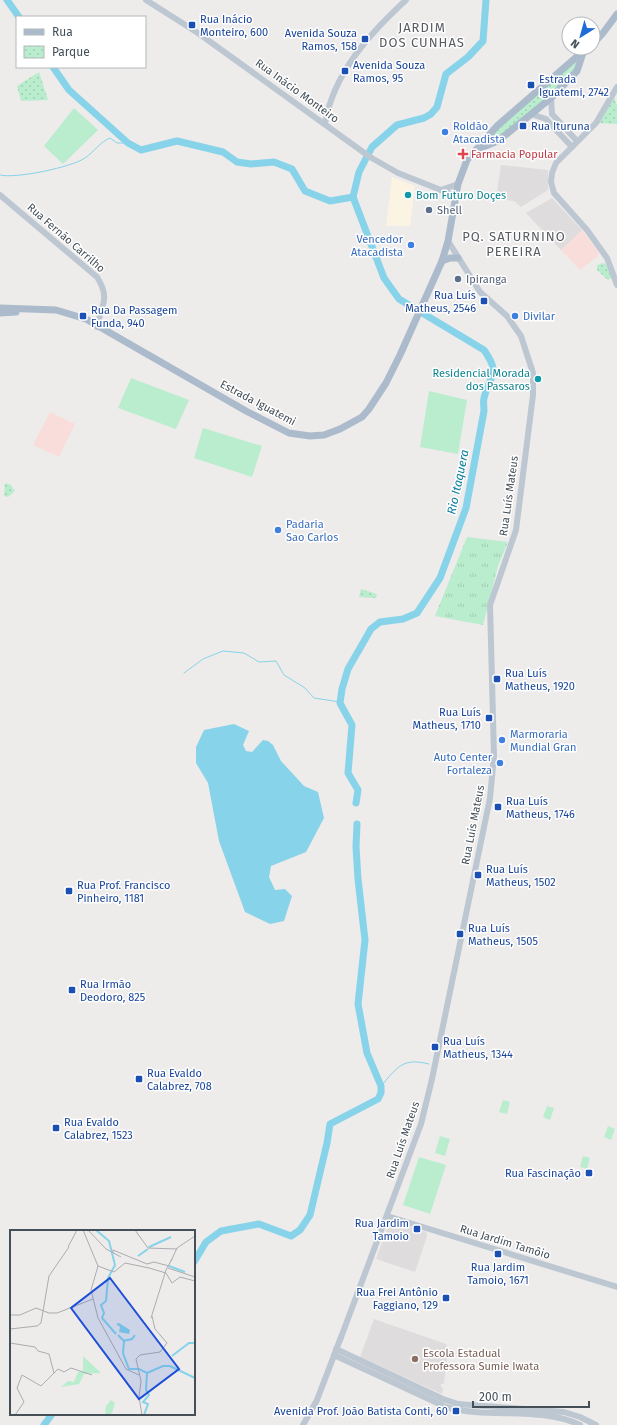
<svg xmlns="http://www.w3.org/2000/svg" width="617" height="1425" font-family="'Fira Sans',sans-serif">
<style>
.commercial{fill:#fbf4e3}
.education{fill:#dfdcdd}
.medical{fill:#f9ddda}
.grass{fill:url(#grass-tufts)}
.park{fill:url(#park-dots)}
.garden{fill:#b9edce}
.water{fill:#87d3e9}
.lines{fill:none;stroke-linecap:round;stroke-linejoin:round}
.stream{stroke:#87d3e9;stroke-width:1}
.river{stroke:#87d3e9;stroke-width:7}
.secondary{stroke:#bcc7d2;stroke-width:6}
.primary{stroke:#abbbcb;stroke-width:7}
.transit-dot{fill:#1a4fb4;stroke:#fff;stroke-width:1.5}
.shop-dot{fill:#3f7fe0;stroke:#fff;stroke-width:1.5}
.health-dot{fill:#e0444e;stroke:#fff;stroke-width:1.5}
.culture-dot{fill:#0f9aa8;stroke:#fff;stroke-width:1.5}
.service-dot{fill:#5c6f8a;stroke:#fff;stroke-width:1.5}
.education-dot{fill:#8d6e63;stroke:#fff;stroke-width:1.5}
.labels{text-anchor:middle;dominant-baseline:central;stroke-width:3;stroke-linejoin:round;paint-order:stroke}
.transit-label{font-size:11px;fill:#164399;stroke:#fff;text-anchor:start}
.street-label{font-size:11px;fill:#444f58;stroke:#fff}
.shop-label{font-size:11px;fill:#366cbe;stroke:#fff;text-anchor:start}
.health-label{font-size:11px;fill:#be3a42;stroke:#fff;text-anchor:start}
.culture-label{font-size:11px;fill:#0d838f;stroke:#fff;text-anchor:start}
.service-label{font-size:11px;fill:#4e5e75;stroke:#fff;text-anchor:start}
.education-label{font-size:11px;fill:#785e54;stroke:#fff;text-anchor:start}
.water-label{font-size:12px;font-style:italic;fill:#0f80a1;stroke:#fff}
.quarter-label{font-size:13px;letter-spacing:1px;fill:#585c60;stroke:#fff}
.inset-river{fill:none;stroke:#87d3e9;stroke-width:2}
.inset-road{fill:none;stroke:#aaadb0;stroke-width:1}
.view{fill:#1d4ed8;fill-opacity:0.15;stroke:#1d4ed8;stroke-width:2}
.inset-edge{fill:none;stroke:#444f58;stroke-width:2}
</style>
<defs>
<pattern id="grass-tufts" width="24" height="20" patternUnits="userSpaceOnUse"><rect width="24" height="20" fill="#b9edce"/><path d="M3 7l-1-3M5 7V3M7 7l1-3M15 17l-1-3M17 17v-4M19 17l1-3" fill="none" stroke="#a0cdb3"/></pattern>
<pattern id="park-dots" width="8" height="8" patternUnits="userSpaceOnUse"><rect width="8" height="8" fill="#b9edce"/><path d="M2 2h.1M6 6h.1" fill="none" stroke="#a0cdb3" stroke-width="1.8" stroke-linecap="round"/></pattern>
</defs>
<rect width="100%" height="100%" fill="#eeebeb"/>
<polygon class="commercial" points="392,177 415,186 410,226 386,226"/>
<g class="education">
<polygon points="501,165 548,170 548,190 521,207 514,201 496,199"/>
<polygon points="552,198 582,230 561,250 526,213"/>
<polygon points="394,1222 400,1224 399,1226 406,1228 407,1226 426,1232 427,1236 415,1272 376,1259 389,1223"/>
<polygon points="374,1319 446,1344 448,1351 444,1383 440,1385 443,1389 442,1394 360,1357"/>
</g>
<g class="medical">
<polygon points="582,230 599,253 597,257 580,270 561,250"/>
<polygon points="50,412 75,424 59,457 33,445"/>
</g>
<polygon class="grass" points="467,537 508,542 498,566 483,625 435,616"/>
<g class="park">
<polygon points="578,60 577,71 503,136 486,143 497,126"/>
<polygon points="39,72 48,100 21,101 17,86"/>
<polygon points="613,93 617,106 617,124 596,123"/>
<polygon points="603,263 606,264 612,278 608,280 597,270 597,265"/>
<polygon points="5,483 11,485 15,491 8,497 4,496"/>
<polygon points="361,589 377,594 376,598 359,597"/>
</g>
<g class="garden">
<polygon points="74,108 98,130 63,164 44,146"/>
<polygon points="131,378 189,400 176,429 118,408"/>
<polygon points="429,391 467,400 458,454 420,447"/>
<polygon points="203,428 262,446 252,477 194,458"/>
<polygon points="503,1100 510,1102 507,1114 499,1112"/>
<polygon points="547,1106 554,1108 550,1120 543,1117"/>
<polygon points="608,1126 615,1129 611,1140 604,1137"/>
<polygon points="440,1136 450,1139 445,1156 435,1153"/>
<polygon points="583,1156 590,1158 587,1169 580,1167"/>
<polygon points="419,1157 446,1165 430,1214 403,1205"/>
</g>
<polygon class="water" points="234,724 249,731 243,745 246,751 252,752 263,740 268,741 273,745 281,761 304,786 318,792 324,818 306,852 271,866 269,877 275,890 285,889 292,896 284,921 270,924 245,912 219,841 208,783 196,763 196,747 204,730"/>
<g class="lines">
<g class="stream">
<path d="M0,175C16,179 72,167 85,158C94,152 100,142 110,138L117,143H128"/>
<polyline points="184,673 203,659 223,651 244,653 259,662 276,661 284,675 305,688 314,698 340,702"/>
<path d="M381,1086C397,1068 402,1057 429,1064"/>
</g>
<g class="river">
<polyline points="7,0 19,17"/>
<polyline points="53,67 69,90 128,143 141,150 177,141 223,152 237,162 251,164 274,162 292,169 305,191 330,201 353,197"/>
<path d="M353,197L384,278L399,299L484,350C502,376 489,374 484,398C483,402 484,407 484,411L466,508L440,578L417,613L403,619L380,622L371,629L348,669L342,689L340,703L352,725L348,773L358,790L356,803"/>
<polyline points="353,197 359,172 372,147 397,125 424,118 431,114 437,107 446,74 468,57 483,41 486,0"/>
<polyline points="194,1262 206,1242 221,1231 259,1224 291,1236 300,1230 310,1215 327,1143 330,1124 378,1099 381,1093 381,1086 367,1053 358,1004 365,940 358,879 356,847 357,824"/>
<polyline points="44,1425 52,1414"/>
</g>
<g class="secondary">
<polyline points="146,0 198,33 370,157 398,173 456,196"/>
<polyline points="617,87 596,123 556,163 552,173 551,182 554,193 587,230 607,258 617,285"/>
<polyline points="551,98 552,114 577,141"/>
<polyline points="531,114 546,119 572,147"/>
<path d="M325,123C334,73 369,34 406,0"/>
<polyline points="441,190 458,184"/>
<path d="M0,195L97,277C111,299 101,305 97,327"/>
<polyline points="387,1216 617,1287"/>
<polyline points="340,1340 421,1124 432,1079 490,798 494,756 490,605 516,530 533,395 533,373 521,336 507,316 480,292 448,241"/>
<polyline points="336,1349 443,1399 458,1404 564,1412 580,1417 596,1425"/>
<path d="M334,1355L446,1407C488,1419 541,1406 580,1425"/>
<polyline points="303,1425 317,1400 341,1337"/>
</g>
<g class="primary">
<polyline points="593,44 603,33 617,14"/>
<polyline points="478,149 498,141 551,98 577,71 584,50"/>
<polyline points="442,261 450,258 458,258"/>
<polyline points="0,308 56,310 86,319 246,411 289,433 310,436 324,435 340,429 362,417 369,409 386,383 400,355 442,261 448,241 458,184 467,160 497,126 587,48"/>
<polyline points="0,313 16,312"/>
</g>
</g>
<g class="transit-dot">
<rect x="188" y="21" width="8" height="8" rx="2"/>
<rect x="361" y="35" width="8" height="8" rx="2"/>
<rect x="341" y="67" width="8" height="8" rx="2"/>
<rect x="527" y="81" width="8" height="8" rx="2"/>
<rect x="519" y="122" width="8" height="8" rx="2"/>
<rect x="480" y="297" width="8" height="8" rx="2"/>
<rect x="79" y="312" width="8" height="8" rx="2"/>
<rect x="493" y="675" width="8" height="8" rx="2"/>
<rect x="485" y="714" width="8" height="8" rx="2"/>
<rect x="494" y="803" width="8" height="8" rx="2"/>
<rect x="474" y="871" width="8" height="8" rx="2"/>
<rect x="65" y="887" width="8" height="8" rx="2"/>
<rect x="456" y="930" width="8" height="8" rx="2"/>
<rect x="68" y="986" width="8" height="8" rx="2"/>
<rect x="431" y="1043" width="8" height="8" rx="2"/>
<rect x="135" y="1075" width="8" height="8" rx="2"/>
<rect x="52" y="1124" width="8" height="8" rx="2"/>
<rect x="585" y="1169" width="8" height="8" rx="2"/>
<rect x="413" y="1225" width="8" height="8" rx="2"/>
<rect x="494" y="1250" width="8" height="8" rx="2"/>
<rect x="442" y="1294" width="8" height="8" rx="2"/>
<rect x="452" y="1407" width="8" height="8" rx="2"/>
</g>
<g class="shop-dot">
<circle cx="445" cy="132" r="4"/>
<circle cx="411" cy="245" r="4"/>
<circle cx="515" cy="316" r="4"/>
<circle cx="278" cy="530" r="4"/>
<circle cx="502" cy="740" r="4"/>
<circle cx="500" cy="763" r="4"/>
</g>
<path class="health-dot" d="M461 148h4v4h4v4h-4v4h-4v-4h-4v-4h4z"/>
<g class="culture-dot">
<circle cx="408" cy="195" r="4"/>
<circle cx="538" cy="379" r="4"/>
</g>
<g class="service-dot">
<circle cx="429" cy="210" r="4"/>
<circle cx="458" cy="279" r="4"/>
</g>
<circle class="education-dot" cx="415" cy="1359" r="4"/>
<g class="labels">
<g class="transit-label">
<text x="200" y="19">Rua Inácio<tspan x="200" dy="13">Monteiro, 600</tspan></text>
<text x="357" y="33" text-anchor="end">Avenida Souza<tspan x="357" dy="13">Ramos, 158</tspan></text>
<text x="353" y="65">Avenida Souza<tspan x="353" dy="13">Ramos, 95</tspan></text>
<text x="539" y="79">Estrada<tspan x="539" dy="13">Iguatemi, 2742</tspan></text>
<text x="531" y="126">Rua Ituruna</text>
<text x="476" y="295" text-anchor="end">Rua Luís<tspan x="476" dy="13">Matheus, 2546</tspan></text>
<text x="91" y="310">Rua Da Passagem<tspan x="91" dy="13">Funda, 940</tspan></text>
<text x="505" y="673">Rua Luís<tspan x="505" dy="13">Matheus, 1920</tspan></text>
<text x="481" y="712" text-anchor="end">Rua Luís<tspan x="481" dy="13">Matheus, 1710</tspan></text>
<text x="506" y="801">Rua Luís<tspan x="506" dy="13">Matheus, 1746</tspan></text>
<text x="486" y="869">Rua Luís<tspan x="486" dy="13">Matheus, 1502</tspan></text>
<text x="77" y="885">Rua Prof. Francisco<tspan x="77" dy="13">Pinheiro, 1181</tspan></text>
<text x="468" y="928">Rua Luís<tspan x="468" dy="13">Matheus, 1505</tspan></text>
<text x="80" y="984">Rua Irmão<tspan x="80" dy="13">Deodoro, 825</tspan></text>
<text x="443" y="1041">Rua Luís<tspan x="443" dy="13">Matheus, 1344</tspan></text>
<text x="147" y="1073">Rua Evaldo<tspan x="147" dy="13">Calabrez, 708</tspan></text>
<text x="64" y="1122">Rua Evaldo<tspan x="64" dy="13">Calabrez, 1523</tspan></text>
<text x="581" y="1173" text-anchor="end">Rua Fascinação</text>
<text x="409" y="1223" text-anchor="end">Rua Jardim<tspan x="409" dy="13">Tamoio</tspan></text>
<text x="498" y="1267" text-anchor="middle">Rua Jardim<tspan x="498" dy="13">Tamoio, 1671</tspan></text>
<text x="438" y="1292" text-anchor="end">Rua Frei Antônio<tspan x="438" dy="13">Faggiano, 129</tspan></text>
<text x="448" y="1411" text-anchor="end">Avenida Prof. João Batista Conti, 60</text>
</g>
<g class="street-label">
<text transform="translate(297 91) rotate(36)">Rua Inácio Monteiro</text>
<text transform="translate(66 238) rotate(41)">Rua Fernão Carrilho</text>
<text transform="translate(258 403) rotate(28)">Estrada Iguatemi</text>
<text transform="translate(509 496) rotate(-82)">Rua Luís Mateus</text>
<text transform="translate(473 825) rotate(-79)">Rua Luís Mateus</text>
<text transform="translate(403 1140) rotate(-71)">Rua Luís Mateus</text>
<text transform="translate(505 1242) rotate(17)">Rua Jardim Tamôio</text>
</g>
<g class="shop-label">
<text x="453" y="126">Roldão<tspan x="453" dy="13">Atacadista</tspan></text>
<text x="403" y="239" text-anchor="end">Vencedor<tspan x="403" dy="13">Atacadista</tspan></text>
<text x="523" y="316">Divilar</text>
<text x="286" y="524">Padaria<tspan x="286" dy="13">Sao Carlos</tspan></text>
<text x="510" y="734">Marmoraria<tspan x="510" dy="13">Mundial Gran</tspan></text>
<text x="492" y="757" text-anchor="end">Auto Center<tspan x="492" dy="13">Fortaleza</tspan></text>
</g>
<g class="health-label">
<text x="471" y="154">Farmacia Popular</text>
</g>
<g class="culture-label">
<text x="416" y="195">Bom Futuro Doçes</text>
<text x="530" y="373" text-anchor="end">Residencial Morada<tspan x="530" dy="13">dos Passaros</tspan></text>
</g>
<g class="service-label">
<text x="437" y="210">Shell</text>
<text x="466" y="279">Ipiranga</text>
</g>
<g class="education-label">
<text x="423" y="1353">Escola Estadual<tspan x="423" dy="13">Professora Sumie Iwata</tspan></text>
</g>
<g class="water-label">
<text transform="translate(458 482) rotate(-78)">Rio Itaquera</text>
</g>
<g class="quarter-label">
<text x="422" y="27">JARDIM<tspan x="422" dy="15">DOS CUNHAS</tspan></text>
<text x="514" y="236">PQ. SATURNINO<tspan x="514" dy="15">PEREIRA</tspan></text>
</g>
</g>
<g transform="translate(10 1230)">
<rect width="185" height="185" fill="#eeebeb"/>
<path d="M101,170L105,173L102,183L95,185L96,176Z" fill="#b9edce"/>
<path d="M73,126L91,143L74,144L69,154L51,157L58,151L64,152L68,142H73Z" fill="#b9edce"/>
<path d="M109,93L120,100L119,104L109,102L110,97L106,94Z" fill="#87d3e9"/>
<path class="inset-river" d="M86,0L99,11L105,35L98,48L96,71L91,75L94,83L92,88L106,104M139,17L161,7M128,26L138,19M159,36L175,42M108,105L114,111L113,123L119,139H129L137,143M113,111L122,109L125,105M162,126L179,113H185M137,143L153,136H160L185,148M134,185L138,174L133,172L139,165L136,160L137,143"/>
<path class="inset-road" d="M73,0L88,36L104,42L115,33L139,38L156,43L162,53M78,0L96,19L111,27M125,0L138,18L167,19M58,17L67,0M103,23V20L137,34L144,32L159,36M161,31L167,18L185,6M88,36L81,60L88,88L116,139L129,145M158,38L185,47M162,53L170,47L185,51M0,85H10L26,78L39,83H47L83,69M141,88L156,40L162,29M0,99L27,96L31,93L39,46L59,17M0,113L25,117L28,121L39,124L44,143M5,185L14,172L7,158L12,145L31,156L48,139L54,142L61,138L82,145M132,185L129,167L131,151L126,129L130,125L150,122L157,113L145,99L142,86"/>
<path class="view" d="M100,48L169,139L129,169L61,78Z"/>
<rect width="185" height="185" class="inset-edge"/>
</g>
<rect x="16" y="16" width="130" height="52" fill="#ffffff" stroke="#b4b9bc"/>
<rect x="24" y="29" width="20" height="6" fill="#abbbcb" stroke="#b4b9bc"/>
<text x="52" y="36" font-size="12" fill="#444f58">Rua</text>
<rect x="24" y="46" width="20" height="12" fill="url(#park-dots)" stroke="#b4b9bc"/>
<text x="52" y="56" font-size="12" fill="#444f58">Parque</text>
<g transform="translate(581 36) rotate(217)"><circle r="19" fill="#ffffff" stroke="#b4b9bc"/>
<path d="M0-3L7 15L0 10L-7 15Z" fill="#1d6cd7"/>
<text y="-6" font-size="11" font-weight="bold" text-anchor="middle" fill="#444f58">N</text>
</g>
<path d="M473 1401v6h116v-6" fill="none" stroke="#444f58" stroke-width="2"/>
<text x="479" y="1401" font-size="12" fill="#444f58" stroke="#ffffff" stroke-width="3" paint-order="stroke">200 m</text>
</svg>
